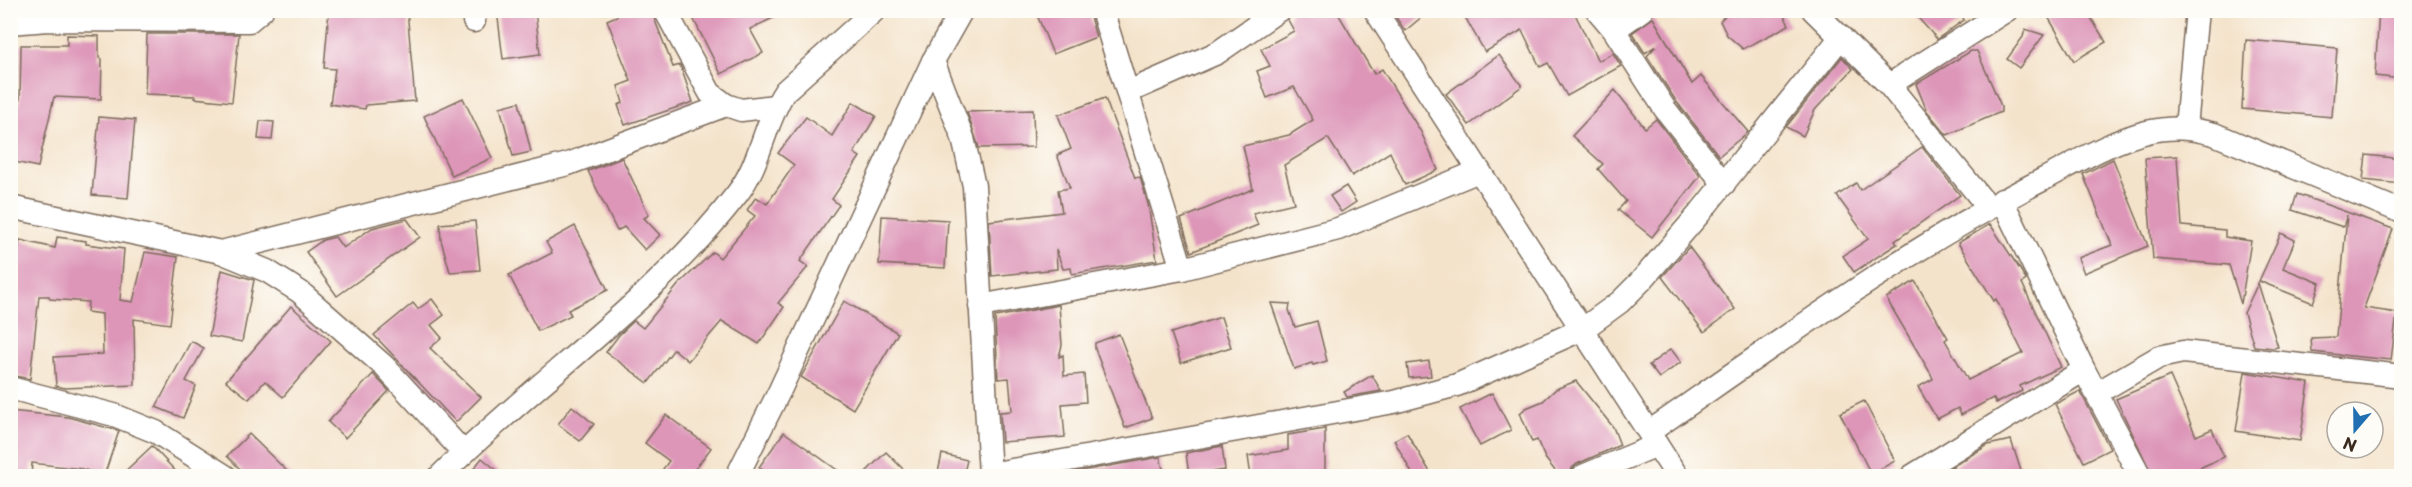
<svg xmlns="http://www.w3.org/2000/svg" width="2412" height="487" font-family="'Playpen Sans',sans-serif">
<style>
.building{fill:#dd95b8}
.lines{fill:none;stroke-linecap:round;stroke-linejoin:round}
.minor-casing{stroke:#7c6b5b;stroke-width:25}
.minor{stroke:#fff;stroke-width:22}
</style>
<rect width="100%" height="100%" fill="#fdfcf7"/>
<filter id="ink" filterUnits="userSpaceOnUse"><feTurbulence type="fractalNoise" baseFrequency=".0167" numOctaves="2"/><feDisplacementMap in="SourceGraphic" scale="12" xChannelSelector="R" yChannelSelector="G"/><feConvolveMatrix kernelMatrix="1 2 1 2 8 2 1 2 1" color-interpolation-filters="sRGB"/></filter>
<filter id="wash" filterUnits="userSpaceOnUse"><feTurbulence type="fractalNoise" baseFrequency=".008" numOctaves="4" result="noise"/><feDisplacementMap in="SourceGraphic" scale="24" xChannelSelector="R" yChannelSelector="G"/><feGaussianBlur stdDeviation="1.35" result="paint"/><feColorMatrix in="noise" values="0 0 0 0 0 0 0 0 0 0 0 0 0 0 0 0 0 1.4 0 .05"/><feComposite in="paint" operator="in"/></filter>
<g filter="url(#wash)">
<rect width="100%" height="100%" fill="#f4e3cb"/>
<g id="blocks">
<g class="building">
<polygon points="329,10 407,10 415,101 366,105 365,109 330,104 335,69 324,68"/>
<polygon points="497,10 535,10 540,54 503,59"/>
<polygon points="631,10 651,10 673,67 680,65 693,102 625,125 618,105 623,103 618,86 631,81 607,20"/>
<polygon points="689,10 790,10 750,29 763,53 721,74"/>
<polygon points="1035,10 1088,10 1096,37 1053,54"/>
<polygon points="1292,10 1336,10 1374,74 1382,69 1421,132 1438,170 1405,185 1390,152 1352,176 1328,138 1284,165 1294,203 1253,213 1258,225 1191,252 1181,219 1253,189 1243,146 1289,135 1313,120 1294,87 1267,98 1257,71 1270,66 1261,49 1294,31 1288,20"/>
<polygon points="1391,10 1430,10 1405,31"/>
<polygon points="1461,10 1573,10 1598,61 1613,53 1621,66 1567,96 1548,63 1540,67 1522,30 1485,52"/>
<polygon points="1730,10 1781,10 1789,25 1743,49 1727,35 1720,21"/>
<polygon points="1911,10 1960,10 1964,20 1937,39"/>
<polygon points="2044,10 2086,10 2106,42 2074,61"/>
<polygon points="2379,10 2402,10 2402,79 2375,76"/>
<polygon points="1653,18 1692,84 1701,76 1748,132 1719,156 1676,101 1647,56 1656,46 1645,53 1632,33"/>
<polygon points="2025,29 2044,35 2019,68 2007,59 2023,37"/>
<polygon points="147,34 239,34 232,102 194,98 195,96 145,94"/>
<polygon points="67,35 99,36 99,58 102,59 101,99 54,97 38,167 10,161 10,142 20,98 21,45 67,45"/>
<polygon points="2246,40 2337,48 2332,117 2242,109"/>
<polygon points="1971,51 1977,51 2001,106 2001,112 1947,135 1927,111 1916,84"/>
<polygon points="1499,55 1522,86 1469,125 1446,94"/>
<polygon points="1842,57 1853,69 1815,110 1803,136 1786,127"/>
<polygon points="1615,90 1645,128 1656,119 1700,176 1652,237 1618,210 1626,201 1598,169 1603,164 1572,136"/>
<polygon points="463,98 492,158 452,176 424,116"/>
<polygon points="1105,98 1135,178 1140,177 1148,204 1157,260 1072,274 1071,268 1063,269 1056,249 1057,269 992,276 989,221 1062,212 1058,190 1070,188 1057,155 1071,149 1058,115"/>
<polygon points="519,102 531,152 513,156 500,107"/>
<polygon points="853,102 876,116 854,153 860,157 832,199 839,205 800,261 808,267 778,303 784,307 759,344 722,321 688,361 674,349 648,383 606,352 619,335 634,321 643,328 679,284 713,252 720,258 755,216 747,210 756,197 767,204 794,165 778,153 806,117 832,136"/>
<polygon points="1033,110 1034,147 979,148 967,112"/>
<polygon points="99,117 135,120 128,198 92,195"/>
<polygon points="260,121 274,122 272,140 258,139"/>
<polygon points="1922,147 1960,195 1895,241 1897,244 1854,272 1843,256 1868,239 1837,196 1856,183 1860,190"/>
<polygon points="2366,155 2402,159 2402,184 2363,180"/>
<polygon points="2177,156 2182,226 2225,230 2225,237 2251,241 2241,304 2229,265 2153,259 2145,158"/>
<polygon points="622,158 649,215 644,218 660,235 645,250 624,227 617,231 588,171"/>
<polygon points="2113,159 2148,246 2084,273 2078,258 2112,245 2083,174"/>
<polygon points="1346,186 1356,202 1341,212 1330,196"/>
<polygon points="2297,194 2393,229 2364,308 2397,313 2391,360 2312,352 2311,338 2336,337 2347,215 2343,227 2292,210"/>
<polygon points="882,216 948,220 945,268 879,264"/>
<polygon points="407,219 420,237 337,296 306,252 323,240 335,237 343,248 372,228"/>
<polygon points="475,221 480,270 450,272 441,240 440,224"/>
<polygon points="1990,224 2021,271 2026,280 2022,283 2061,367 2020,386 2022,391 1996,403 1993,398 1961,415 1958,408 1937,419 1918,387 1933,379 1931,374 1886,298 1915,281 1948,338 1945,340 1968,380 2023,353 1996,299 1994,301 1958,243"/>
<polygon points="575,226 608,290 568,310 571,315 538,331 509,275 552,253 546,242"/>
<polygon points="2281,233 2295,240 2283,268 2320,283 2313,303 2259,281"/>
<polygon points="57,237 86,241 86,244 124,249 120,300 133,302 145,252 178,257 170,324 134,319 135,385 65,388 56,386 54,357 103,354 102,314 87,312 88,302 50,299 49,296 39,296 30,379 10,375 10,332 14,333 10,282 20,240 55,248"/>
<polygon points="1689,247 1735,309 1704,332 1662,277"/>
<polygon points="222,270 254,280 242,342 209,336"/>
<polygon points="2258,283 2278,347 2273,348 2254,346 2244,313"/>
<polygon points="432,299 444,315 431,325 442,338 430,348 481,397 456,422 374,335 413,303 418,309"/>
<polygon points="844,301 898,333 853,409 801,377"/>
<polygon points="1271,303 1290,304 1289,310 1295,327 1317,321 1327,361 1313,365 1312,363 1294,369"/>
<polygon points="1059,305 1062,345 1059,357 1063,355 1064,376 1084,374 1086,402 1062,404 1065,437 1002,442 1000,412 1012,411 1009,378 998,379 995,317"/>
<polygon points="291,306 331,341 283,397 265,381 249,399 226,381"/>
<polygon points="1221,317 1231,347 1181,363 1171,333"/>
<polygon points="1119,334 1152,418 1125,428 1095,349 1095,343"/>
<polygon points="191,341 204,348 186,381 196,386 183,418 156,407"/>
<polygon points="1671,349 1681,362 1659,378 1649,365"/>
<polygon points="1429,361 1431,376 1409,378 1407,364"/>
<polygon points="2245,372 2309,383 2300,441 2236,431"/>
<polygon points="373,374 389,391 345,438 328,422"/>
<polygon points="1372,375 1381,391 1347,397 1344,392"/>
<polygon points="2170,376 2196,436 2212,429 2224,457 2179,477 2153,477 2116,399"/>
<polygon points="1576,381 1613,427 1620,445 1577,464 1572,468 1570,477 1560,477 1545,458 1537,440 1532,442 1520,413 1526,408 1543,401 1556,389"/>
<polygon points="2080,391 2110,449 2084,462 2055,404"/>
<polygon points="1492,393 1511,430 1480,446 1460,409"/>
<polygon points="1864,401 1895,461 1871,474 1840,413"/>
<polygon points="572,406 594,424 580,441 558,424"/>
<polygon points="10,411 68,417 119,431 104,476 82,469 32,463 31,477 10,477"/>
<polygon points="666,415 711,448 689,477 657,477 669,461 645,443"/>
<polygon points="1325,429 1325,477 1251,477 1248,456 1288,450 1288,435"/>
<polygon points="784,432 847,477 772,477 759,467"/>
<polygon points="1407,433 1433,477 1414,477 1394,440"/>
<polygon points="249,434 293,477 248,477 227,456"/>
<polygon points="2011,440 2023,477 1941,477 1940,474 1988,445"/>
<polygon points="152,446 181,477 119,477"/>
<polygon points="1222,446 1225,470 1189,475 1186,453"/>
<polygon points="886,452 911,477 861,477"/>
<polygon points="942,454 967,460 963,477 937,477"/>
<polygon points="1160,457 1165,477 1065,477 1064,474"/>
<polygon points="482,458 505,477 467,477"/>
</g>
</g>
</g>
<g filter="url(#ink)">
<use href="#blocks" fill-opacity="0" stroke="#7c6b5b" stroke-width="1.5"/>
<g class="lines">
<defs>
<g id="minor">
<polyline points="474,10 474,21"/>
<polyline points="665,10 710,93 726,105 741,110 775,106"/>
<polyline points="1102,10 1182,269"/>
<polyline points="1375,10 1677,476"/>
<polyline points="1597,10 1614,30 1665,109 1724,184"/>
<polyline points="1813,10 1889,85 1988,207"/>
<polyline points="10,23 48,20 249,21 262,10"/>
<polyline points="1614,30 1642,10"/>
<polyline points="933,61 963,138 974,186 990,476"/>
<polyline points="1889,85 2007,10"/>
<polyline points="1128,92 1217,53 1279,10"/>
<polyline points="2186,127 2197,10"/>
<polyline points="2002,200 2084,370 2140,476"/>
<polyline points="10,207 221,252 267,271 300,292 384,366 464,453"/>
<polyline points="221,252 568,164 726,105"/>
<polyline points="980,306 1182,269 1338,229 1479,171"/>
<polyline points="10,388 114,415 156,432 225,476"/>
<polyline points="2097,393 2159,357 2183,352 2402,376"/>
<path d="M1649,432C1776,344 1906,249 2044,179C2077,162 2111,141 2147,132C2172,126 2190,128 2214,134L2402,212"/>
<polyline points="990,474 1394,402 1457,385 1583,329 1620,302 1641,281 1699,214 1841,37"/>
<path d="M440,476C536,380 653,303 737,194C761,163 764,123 785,91L875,10"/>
<polyline points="737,476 780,390 933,61 962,10"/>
<polyline points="1583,476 1657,445"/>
<polyline points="1912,476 2084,370"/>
</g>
</defs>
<use href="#minor" class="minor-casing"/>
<use href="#minor" class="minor"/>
</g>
</g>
<rect width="2412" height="487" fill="none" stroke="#fdfcf7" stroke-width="36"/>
<g transform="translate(2355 430) rotate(200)"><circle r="28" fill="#fdfcf7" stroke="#afa8a0" stroke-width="1.5"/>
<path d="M0-4.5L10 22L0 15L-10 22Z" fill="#1f6fb2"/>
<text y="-9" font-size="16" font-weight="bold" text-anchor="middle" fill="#3b2a1e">N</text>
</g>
</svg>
